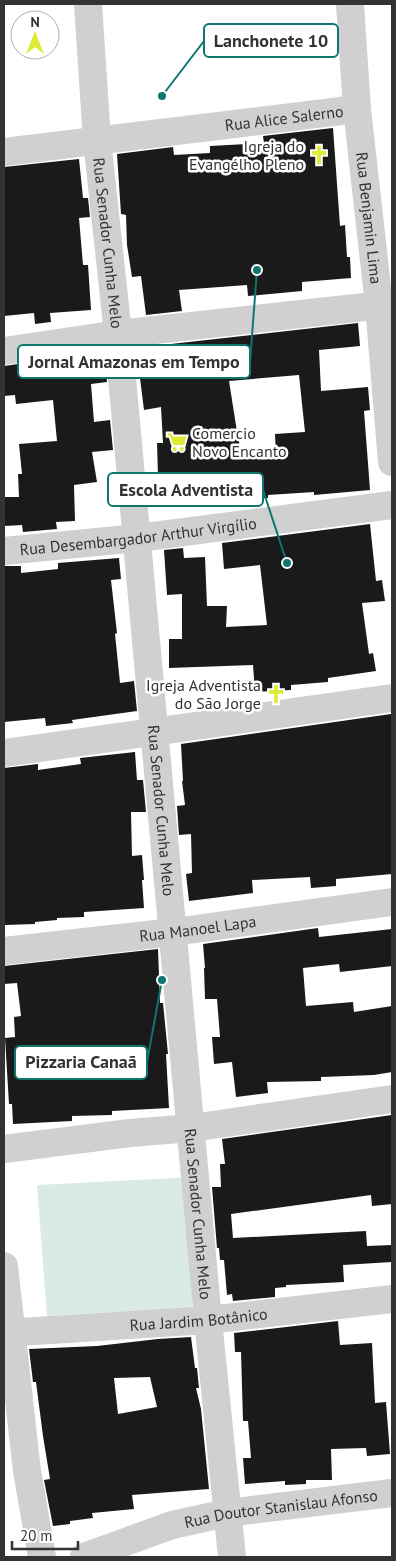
<svg xmlns="http://www.w3.org/2000/svg" width="396" height="1561" font-family="'PT Sans',sans-serif">
<style>
.green{fill:#daeae5}
.building{fill:#1a1a1a;fill-rule:evenodd}
.lines{fill:none;stroke-linecap:round;stroke-linejoin:round}
.minor{stroke:#d0d0d0;stroke-width:28}
.labels{text-anchor:middle;dominant-baseline:central;stroke-width:5;stroke-linejoin:round;paint-order:stroke}
.street-label{font-size:16px;fill:#333;stroke:#fff}
.poi-label{font-size:16px;fill:#333;stroke:#fff;text-anchor:end}
.leader{fill:none;stroke:#0f766e;stroke-width:2}
.callout-dot{fill:#0f766e;stroke:#fff;stroke-width:2}
.callout{fill:#fff;stroke:#0f766e;stroke-width:2}
.callout-label{font-size:18px;text-anchor:middle;font-weight:bold;fill:#333}
</style>
<rect width="100%" height="100%" fill="#fff"/>
<polygon class="green" points="194,1177 192,1307 47,1316 37,1185"/>
<g class="building">
<polygon points="333,128 340,226 345,225 347,257 350,257 351,278 302,282 302,291 248,296 247,285 179,290 182,311 146,315 141,276 132,277 127,245 126,215 121,214 117,154 173,147 174,155 210,153 210,146 264,143 263,136"/>
<polygon points="79,159 83,198 88,198 90,217 79,218 83,265 88,265 91,310 50,313 51,322 35,324 34,313 4,316 4,167"/>
<path d="M358,323L360,346L319,350L321,391L368,387L370,410L364,411L370,490L314,495V492L268,495V498L234,500V494L200,496V504L156,507L154,476H158L157,443H163L161,407L144,410L140,378H138L135,348ZM299,375L305,432L275,434L276,458L240,459L239,438H238L229,381Z"/>
<polygon points="104,352 107,382 91,384 94,422 110,420 113,450 92,452 97,482 74,485 75,521 56,522 57,529 23,532 22,525 4,526 4,497 19,497 18,474 22,474 19,444 57,441 53,400 16,404 15,395 4,396 4,366"/>
<polygon points="370,524 376,581 382,580 385,601 362,603 369,654 373,653 376,671 328,678 328,682 291,685 291,690 255,692 253,665 169,668 169,639 182,639 182,594 167,595 164,550 183,548 184,558 205,557 207,606 227,606 226,627 267,625 260,565 224,569 222,543"/>
<polygon points="119,558 121,579 111,580 117,633 115,634 120,683 134,681 137,711 72,720 73,723 46,726 45,718 4,722 4,566 21,566 21,573 58,569 58,563"/>
<polygon points="391,714 392,874 336,879 336,886 311,888 310,877 252,880 253,893 189,901 186,874 192,873 191,834 179,835 177,806 185,805 182,781 183,781 181,744"/>
<polygon points="135,752 137,780 143,780 146,812 131,812 132,856 142,855 144,880 142,880 144,908 84,912 84,917 57,918 57,920 35,922 35,924 5,925 4,768 38,764 38,770 81,764 80,758"/>
<polygon points="318,928 319,937 392,929 392,966 340,972 339,964 303,968 306,1006 353,1002 354,1012 392,1006 392,1072 374,1075 321,1077 321,1081 267,1082 268,1093 236,1097 232,1062 214,1064 212,1037 220,1037 217,999 205,999 204,968 205,968 203,944"/>
<polygon points="158,949 160,1003 163,1003 168,1054 166,1054 169,1108 112,1111 112,1115 72,1116 72,1121 13,1124 12,1104 9,1104 5,1038 15,1037 14,1017 21,1016 17,983 4,984 4,966"/>
<polygon points="392,1115 392,1204 372,1206 371,1195 231,1214 233,1238 366,1231 367,1246 392,1245 392,1262 343,1265 344,1282 286,1285 286,1287 275,1288 275,1297 233,1301 232,1294 227,1295 224,1260 220,1260 219,1248 217,1248 212,1187 221,1187 220,1164 225,1164 222,1139"/>
<polygon points="338,1321 340,1345 372,1343 375,1403 386,1402 390,1454 367,1456 366,1448 331,1449 332,1480 306,1480 306,1484 285,1485 285,1481 245,1484 243,1458 251,1458 248,1421 243,1421 241,1352 235,1352 234,1333"/>
<path d="M191,1337L195,1368H197L199,1388H196L201,1409L209,1489L132,1495L134,1509L92,1513L93,1518L70,1521V1524L53,1526L44,1480L50,1479L43,1436L36,1382H33L29,1349L97,1346L158,1339ZM150,1377L157,1407L118,1414L114,1378Z"/>
</g>
<g class="lines">
<g class="minor">
<path id="s1" d="M88,4L97,140L118,334L208,1320L232,1557"/>
<path id="s2" d="M350,4L357,109L379,305L392,462"/>
<path id="s3" d="M4,152L357,109"/>
<polyline points="4,351 118,334 392,304"/>
<path id="s4" d="M4,551L138,538L392,505"/>
<polyline points="4,753 392,698"/>
<path id="s5" d="M4,951L174,932L392,902"/>
<polyline points="4,1149 130,1133 192,1128 392,1099"/>
<polyline points="4,1266 27,1471 42,1557"/>
<path id="s6" d="M4,1333L208,1320L392,1299"/>
<path id="s7" d="M84,1557L172,1525L227,1513L392,1493"/>
</g>
</g>
<defs>
<symbol id="church-bare" viewBox="-9 -9 18 18"><path d="M-1.2-6h2.4v3.5h3.3v2.4h-3.3V6h-2.4V-.1h-3.3v-2.4h3.3Z" fill="#deeb34" stroke="#fff" stroke-width="2.5" paint-order="stroke"/></symbol>
<symbol id="supermarket-bare" viewBox="-9 -9 18 18"><path d="M-6-5.5h2.5l.6 2H6L4.5 2H-2.5L-4.4-4H-6ZM-1.5 3.2a1.3 1.3 0 1 0 .1 0ZM3 3.2a1.3 1.3 0 1 0 .1 0Z" fill="#deeb34" stroke="#fff" stroke-width="2.5" paint-order="stroke"/></symbol>
</defs>
<g fill-rule="evenodd">
<use href="#church-bare" x="305" y="141" width="28" height="28"/>
<use href="#supermarket-bare" x="163" y="428" width="28" height="28"/>
<use href="#church-bare" x="262" y="680" width="28" height="28"/>
</g>
<g class="labels">
<g class="street-label">
<text stroke="none"><textPath href="#s3" startOffset="282">Rua Alice Salerno</textPath></text>
<text stroke="none"><textPath href="#s2" startOffset="215">Rua Benjamin Lima</textPath></text>
<text stroke="none"><textPath href="#s1" startOffset="240">Rua Senador Cunha Melo</textPath></text>
<text stroke="none"><textPath href="#s4" startOffset="135">Rua Desembargador Arthur Virgílio</textPath></text>
<text stroke="none"><textPath href="#s1" startOffset="810">Rua Senador Cunha Melo</textPath></text>
<text stroke="none"><textPath href="#s5" startOffset="195">Rua Manoel Lapa</textPath></text>
<text stroke="none"><textPath href="#s1" startOffset="1215">Rua Senador Cunha Melo</textPath></text>
<text stroke="none"><textPath href="#s6" startOffset="195">Rua Jardim Botânico</textPath></text>
<text stroke="none"><textPath href="#s7" startOffset="204">Rua Doutor Stanislau Afonso</textPath></text>
</g>
<g class="poi-label">
<text x="304" y="146">Igreja do<tspan x="304" dy="18">Evangélho Pleno</tspan></text>
<text x="192" y="433" text-anchor="start">Comercio<tspan x="192" dy="18">Novo Encanto</tspan></text>
<text x="261" y="685">Igreja Adventista<tspan x="261" dy="18">do São Jorge</tspan></text>
</g>
</g>
<path class="leader" d="M162 96L204 41M257 270L250 362M287 563L263 490M162 980L147 1062"/>
<g class="callout-dot">
<circle cx="162" cy="96" r="5"/>
<circle cx="257" cy="270" r="5"/>
<circle cx="287" cy="563" r="5"/>
<circle cx="162" cy="980" r="5"/>
</g>
<g class="callout">
<rect x="204" y="24" width="134" height="33" rx="5"/>
<rect x="18" y="345" width="232" height="33" rx="5"/>
<rect x="108" y="473" width="155" height="33" rx="5"/>
<rect x="15" y="1046" width="132" height="33" rx="5"/>
</g>
<g class="callout-label">
<text x="271" y="47">Lanchonete 10</text>
<text x="134" y="368">Jornal Amazonas em Tempo</text>
<text x="186" y="496">Escola Adventista</text>
<text x="81" y="1068">Pizzaria Canaã</text>
</g>
<rect width="396" height="1561" fill="none" stroke="#333333" stroke-width="10"/>
<g transform="translate(35 35)"><circle r="24" fill="#ffffff" stroke="#adadad"/>
<path d="M0-4L9 19L0 12L-9 19Z" fill="#deeb34"/>
<text y="-8" font-size="14" font-weight="bold" text-anchor="middle" fill="#333333">N</text>
</g>
<path d="M12 1541v8h66v-8" fill="none" stroke="#333333" stroke-width="2.5"/>
<text x="20" y="1541" font-size="15" fill="#333333" stroke="#ffffff" stroke-width="4" paint-order="stroke">20 m</text>
</svg>
